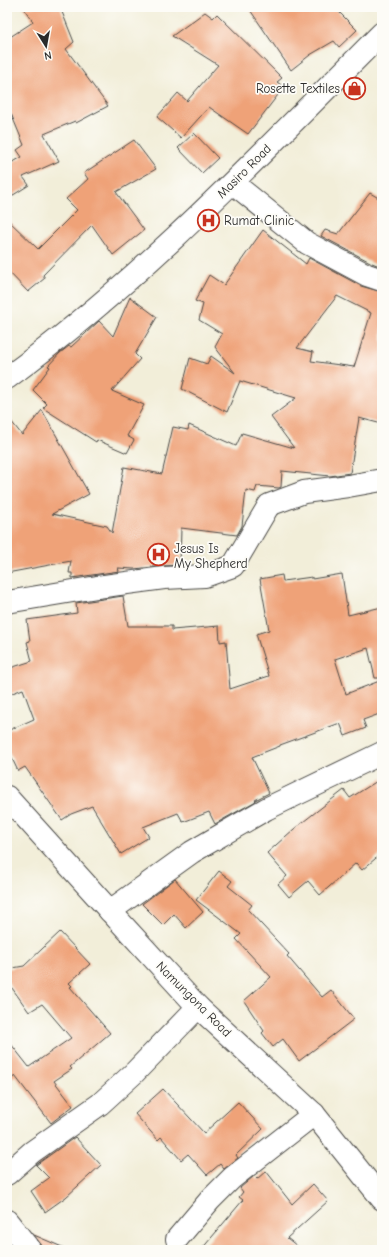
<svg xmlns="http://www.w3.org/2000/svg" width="389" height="1257" font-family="'Comic Neue',sans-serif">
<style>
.building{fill:#efa278;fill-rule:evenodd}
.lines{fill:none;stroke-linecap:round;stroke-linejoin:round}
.street-casing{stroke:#494845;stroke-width:24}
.secondary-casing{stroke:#494845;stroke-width:24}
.street{stroke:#fff;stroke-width:22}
.secondary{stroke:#fff;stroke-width:22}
.labels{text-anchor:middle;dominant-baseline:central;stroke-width:3.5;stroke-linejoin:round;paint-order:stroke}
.poi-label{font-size:13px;fill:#2b2b2b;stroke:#fdfcf7;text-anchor:start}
.street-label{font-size:13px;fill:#2b2b2b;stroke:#fdfcf7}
</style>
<rect width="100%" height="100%" fill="#fdfcf7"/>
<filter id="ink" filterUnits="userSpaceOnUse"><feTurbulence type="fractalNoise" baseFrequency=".025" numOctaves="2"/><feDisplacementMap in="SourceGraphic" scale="8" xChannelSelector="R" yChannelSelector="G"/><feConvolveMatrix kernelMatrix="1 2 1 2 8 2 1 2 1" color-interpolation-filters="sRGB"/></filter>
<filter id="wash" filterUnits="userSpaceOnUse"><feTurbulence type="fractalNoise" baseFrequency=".012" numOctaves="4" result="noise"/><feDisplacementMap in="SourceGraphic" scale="16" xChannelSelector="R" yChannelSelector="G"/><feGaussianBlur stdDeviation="0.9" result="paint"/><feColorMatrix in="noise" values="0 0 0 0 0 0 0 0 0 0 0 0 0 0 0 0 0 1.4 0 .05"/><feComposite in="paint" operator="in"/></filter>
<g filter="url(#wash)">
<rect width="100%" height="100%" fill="#f2eed9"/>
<g id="blocks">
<g class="building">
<polygon points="23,7 60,7 74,42 66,49 108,106 76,123 75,121 44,134 59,161 23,177 29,185 7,199 7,153 13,162 22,157 17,150 24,145 7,104 7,39 33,22"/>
<polygon points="248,7 334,7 357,30 339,47 334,41 310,55 291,70"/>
<polygon points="205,12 213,18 217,14 282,78 277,82 284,87 248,134 209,107 181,138 157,117 178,93 187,101 218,65 172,36"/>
<polygon points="194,133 218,158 202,173 178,148"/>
<polygon points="134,140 156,169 116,192 144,230 113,255 92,225 43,275 45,278 28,292 7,270 7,219 38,249 77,210 66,199 88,179 84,173"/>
<polygon points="370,193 382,200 382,267 372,263 321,236 325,230 338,234"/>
<path d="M263,230L306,264L309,258L361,286L382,292V424L359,418L350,473L330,476L282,471L281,487L279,488L257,486L255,492L246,490L242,526L237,535L181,528L180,565L162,566L134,569L118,568L119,571L72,578V573H69L71,561L7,573V416L22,435L42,410L89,494L52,514L107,526L112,533L124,467L162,474L173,427L188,430L189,425L236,446L242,433L294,448L271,417L296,398L240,381L227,412L182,389L190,358L207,364L211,356L235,373L215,347L222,334L199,320L203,304L195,301L209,275L224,285ZM337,296L371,313L354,367L311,361L313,352L297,348Z"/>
<polygon points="130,297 157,317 135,354 140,359 112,391 144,405 127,436 134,440 127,453 97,440 96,442 43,408 47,404 33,390 50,367 48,366 60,353 69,346 71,347 99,321 113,336"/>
<polygon points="342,574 348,615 382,607 382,678 375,678 368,648 335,659 346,694 382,680 382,713 363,720 366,728 345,736 340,723 280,745 280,746 252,757 269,793 255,800 256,801 215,824 209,812 183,822 178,813 143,827 149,837 121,854 92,806 71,814 62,820 25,767 18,771 7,748 7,731 34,719 23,689 7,695 7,669 32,661 27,642 30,641 27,620 77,613 76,603 123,596 128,626 172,626 172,630 219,626 220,642 226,641 230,689 269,676 256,634 269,630 260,579 282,575 283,581 312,577 312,579"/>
<polygon points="382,778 382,853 362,870 356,863 320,895 308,881 289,897 278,884 287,876 267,853 294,829 344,790 350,798"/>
<polygon points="219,871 232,881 228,886 252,905 248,910 289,954 287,956 322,997 331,990 354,1019 299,1061 283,1039 273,1047 262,1033 264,1031 244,1001 271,977 236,939 241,934 196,900"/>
<polygon points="175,879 203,912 186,928 174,914 163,925 142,904"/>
<polygon points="60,932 90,964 69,983 72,986 70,987 110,1033 70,1067 72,1069 54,1081 73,1106 51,1123 15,1076 7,1082 7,1039 29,1067 71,1038 42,1004 29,1012 7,981 7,969 24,966"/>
<polygon points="163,1089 204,1133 238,1102 263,1129 236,1155 238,1158 224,1169 220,1164 207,1175 188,1154 181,1160 161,1137 158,1140 135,1114"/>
<polygon points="75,1137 101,1165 66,1197 45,1212 31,1191 49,1178 36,1165"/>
<polygon points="266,1171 292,1204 313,1184 328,1201 287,1238 302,1250 201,1250 243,1200 239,1197 243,1192 240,1188 254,1176 257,1179"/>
<polygon points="34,1235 69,1250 42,1250 40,1243"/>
</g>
</g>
</g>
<g filter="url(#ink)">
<use href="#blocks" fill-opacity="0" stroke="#494845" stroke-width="1"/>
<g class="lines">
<defs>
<g id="street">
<polyline points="233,183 307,243 367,275 382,280"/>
<polyline points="7,602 97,587 164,578 205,576 233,566 269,505 304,492 348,486 382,480"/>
<polyline points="110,911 192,852 266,809 382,753"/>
<polyline points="7,1174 32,1152 100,1104 134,1073 198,1007"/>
<polyline points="7,1221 30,1250"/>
<polyline points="177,1239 210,1200 232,1178 314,1114"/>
</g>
<g id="secondary">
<path d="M7,378C145,277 262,153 382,33"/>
<polyline points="7,797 110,911 198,1007 314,1114 382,1199"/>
</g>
</defs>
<use href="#street" class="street-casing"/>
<use href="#secondary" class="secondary-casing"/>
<use href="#street" class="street"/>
<use href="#secondary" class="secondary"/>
</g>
</g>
<defs>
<symbol id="shop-ring" viewBox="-11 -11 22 22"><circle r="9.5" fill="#fdfcf7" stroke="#c8321e" stroke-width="1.5"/><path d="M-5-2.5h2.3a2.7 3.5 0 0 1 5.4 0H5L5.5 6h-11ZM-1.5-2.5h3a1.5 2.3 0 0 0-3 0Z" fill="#c8321e"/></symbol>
<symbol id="hospital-ring" viewBox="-11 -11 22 22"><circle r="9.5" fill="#fdfcf7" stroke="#c8321e" stroke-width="1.5"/><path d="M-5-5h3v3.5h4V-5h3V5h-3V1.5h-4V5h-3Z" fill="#c8321e"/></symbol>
</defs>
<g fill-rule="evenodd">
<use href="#shop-ring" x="342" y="76" width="25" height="25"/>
<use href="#hospital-ring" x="196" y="208" width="25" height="25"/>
<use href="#hospital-ring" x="146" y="542" width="25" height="25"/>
</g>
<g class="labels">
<g class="poi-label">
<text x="340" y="88" text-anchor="end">Rosette Textiles</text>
<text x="224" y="220">Rumat Clinic</text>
<text x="174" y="548">Jesus Is<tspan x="174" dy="15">My Shepherd</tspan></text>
</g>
<g class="street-label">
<text transform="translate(244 171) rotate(-45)">Masiro Road</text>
<text transform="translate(194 999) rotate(45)">Namungona Road</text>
</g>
</g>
<rect width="389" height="1257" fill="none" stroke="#fdfcf7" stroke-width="24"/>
<g transform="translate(46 46) rotate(169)" stroke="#fdfcf7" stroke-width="3" paint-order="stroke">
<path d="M0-3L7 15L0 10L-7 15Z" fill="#2b2b2b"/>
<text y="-6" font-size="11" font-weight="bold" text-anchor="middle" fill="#2b2b2b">N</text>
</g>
</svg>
